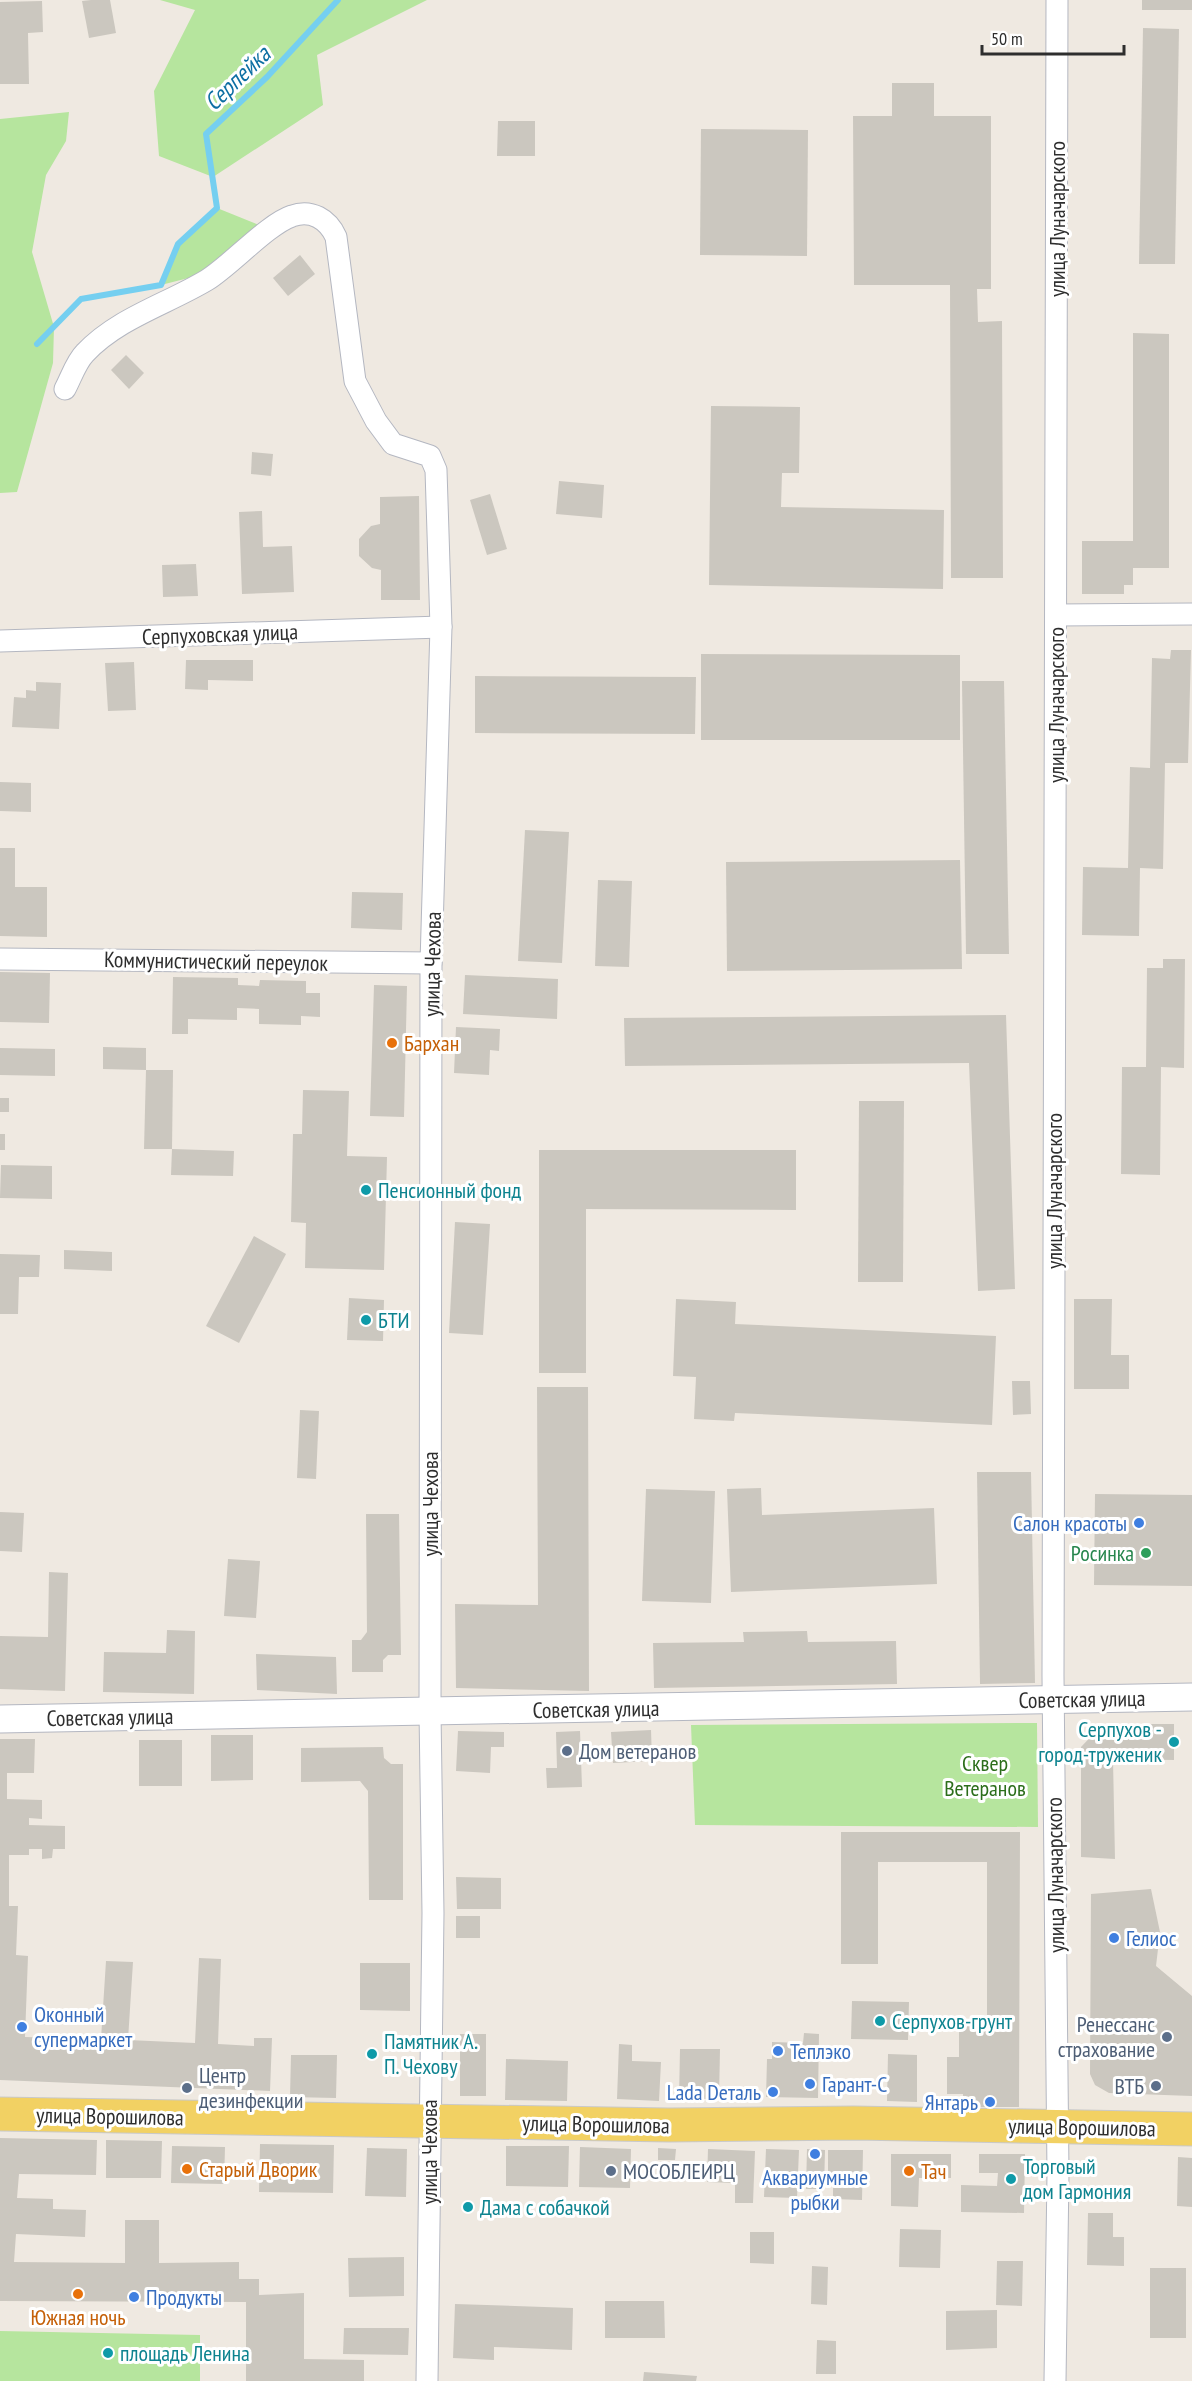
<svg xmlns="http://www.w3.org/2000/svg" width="1192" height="2381" font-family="'PT Sans Narrow',sans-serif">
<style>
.green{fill:#b6e59e}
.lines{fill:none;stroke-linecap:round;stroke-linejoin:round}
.stream{stroke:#75cff0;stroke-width:6}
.building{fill:#cbc7bf}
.minor-casing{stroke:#b4b7c1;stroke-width:23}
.tertiary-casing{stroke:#b4b7c1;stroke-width:29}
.primary-casing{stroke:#c9c9c9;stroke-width:35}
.minor{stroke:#fff;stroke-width:21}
.tertiary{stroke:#fff;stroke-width:27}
.primary{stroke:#f2d163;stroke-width:33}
.food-dot{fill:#e8710a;stroke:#fff;stroke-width:2}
.culture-dot{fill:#0f9aa8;stroke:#fff;stroke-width:2}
.shop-dot{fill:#3f7fe0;stroke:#fff;stroke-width:2}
.leisure-dot{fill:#2e9e5b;stroke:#fff;stroke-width:2}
.service-dot{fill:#5c6f8a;stroke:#fff;stroke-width:2}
.labels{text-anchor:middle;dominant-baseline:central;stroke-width:6;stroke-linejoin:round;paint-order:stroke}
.street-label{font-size:22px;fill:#2e2e2e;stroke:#fff}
.food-label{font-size:22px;fill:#c56008;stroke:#fff;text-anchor:start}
.culture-label{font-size:22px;fill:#0d838f;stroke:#fff;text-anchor:start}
.shop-label{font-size:22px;fill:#366cbe;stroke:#fff;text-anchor:start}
.leisure-label{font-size:22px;fill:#27864d;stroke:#fff;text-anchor:end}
.service-label{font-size:22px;fill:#4e5e75;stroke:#fff;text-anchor:start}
.park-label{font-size:22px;fill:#2c6e1b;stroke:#fff}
.water-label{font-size:24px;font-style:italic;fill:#0d6fa3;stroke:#fff}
</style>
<rect width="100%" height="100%" fill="#efe9e1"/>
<g class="green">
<polygon points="160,0 427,0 317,55 323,105 213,177 159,156 154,91 195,10"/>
<polygon points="69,112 66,141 46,175 32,252 54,327 53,363 17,492 0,493 0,119"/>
<polygon points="217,208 269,229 212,272 161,285 178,244"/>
<polygon points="1037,1723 1038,1827 695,1825 691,1725"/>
<polygon points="0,2331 200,2335 200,2381 0,2381"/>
</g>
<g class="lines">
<polyline class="stream" points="37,344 81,299 161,285 178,244 217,208 206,134 267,77 338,0"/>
</g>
<g class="building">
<polygon points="91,0 110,0 116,33 89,38 82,1"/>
<rect x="1142" y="0" width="50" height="10"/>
<polygon points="42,1 43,32 28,33 29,84 0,84 0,2"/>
<polygon points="1143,28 1179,29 1175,264 1139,264"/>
<polygon points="892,83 934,83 934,116 991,116 991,289 977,289 978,322 1002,321 1003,578 951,578 950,285 854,285 853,116 892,116"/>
<polygon points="498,121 535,121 535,156 497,156"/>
<polygon points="701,129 808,130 807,256 700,255"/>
<polygon points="300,255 315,274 288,296 273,278"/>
<polygon points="1133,333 1169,334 1169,568 1133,568 1133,585 1124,585 1124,594 1082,594 1082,541 1133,541"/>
<polygon points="126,355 144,373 129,389 111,370"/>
<polygon points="711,406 800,407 799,473 782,473 781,507 944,510 943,589 709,585"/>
<polygon points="252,452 273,454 271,476 251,474"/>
<polygon points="559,481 604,485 602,518 556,514"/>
<polygon points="490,494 507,549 487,555 470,500"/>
<polygon points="419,496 420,600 381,600 381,570 372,568 359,556 359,539 371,526 380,524 380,497"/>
<polygon points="262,511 263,547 292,546 294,592 242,594 239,512"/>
<polygon points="196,564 198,596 163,597 162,565"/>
<polygon points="1171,650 1191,650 1188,763 1165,763 1163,869 1140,868 1139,936 1082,935 1083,867 1128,868 1130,767 1150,768 1152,658 1170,659"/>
<polygon points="701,654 960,655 960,740 701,740"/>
<polygon points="186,660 253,660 253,681 208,680 208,690 185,689"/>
<polygon points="134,662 136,710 108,711 105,663"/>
<polygon points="475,676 696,677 695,734 475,733"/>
<polygon points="962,681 1004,681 1009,954 966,954"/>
<polygon points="36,682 61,683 59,729 12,727 14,697 26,698 26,690 36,691"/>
<polygon points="0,782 31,783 31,812 0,811"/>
<polygon points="525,830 569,832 562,963 518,961"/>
<polygon points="0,848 15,848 15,887 47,887 47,937 0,936"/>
<polygon points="960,860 962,969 727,971 726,862"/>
<polygon points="598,880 632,881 629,967 595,966"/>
<polygon points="352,892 403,893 402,930 351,928"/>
<polygon points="1163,959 1185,959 1184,1068 1161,1067 1160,1175 1121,1174 1122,1067 1146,1067 1147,968 1163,968"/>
<polygon points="0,972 50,973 49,1023 0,1022"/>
<polygon points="465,975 558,979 557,1019 463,1014"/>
<polygon points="173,977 238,978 238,985 259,986 260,980 306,981 306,993 320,993 320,1017 301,1016 301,1025 259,1024 259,1009 237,1008 237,1020 188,1019 188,1034 172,1034"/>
<polygon points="374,985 407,986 404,1117 370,1116"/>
<polygon points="1006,1015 1015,1289 978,1291 969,1063 625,1066 624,1018"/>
<polygon points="456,1027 500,1029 499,1051 490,1050 489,1075 454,1073"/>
<polygon points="103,1047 146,1048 146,1070 103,1069"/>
<polygon points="0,1048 55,1049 55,1076 0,1075"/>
<polygon points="146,1070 173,1070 172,1149 144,1149"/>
<polygon points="303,1090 349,1091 347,1156 387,1157 384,1270 305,1268 306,1223 291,1222 293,1134 302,1134"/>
<rect x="0" y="1098" width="9" height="14"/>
<polygon points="859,1101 904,1101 903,1282 858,1282"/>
<rect x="0" y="1134" width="5" height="16"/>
<polygon points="172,1149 234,1151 233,1176 171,1175"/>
<polygon points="539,1150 796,1150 796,1210 586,1209 586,1373 539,1373"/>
<polygon points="1,1165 52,1166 52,1199 0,1198"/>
<polygon points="455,1222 490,1224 483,1335 449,1333"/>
<polygon points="254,1236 286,1254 239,1343 206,1326"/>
<polygon points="64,1250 112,1252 112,1271 64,1269"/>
<polygon points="0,1254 40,1255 39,1277 19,1277 18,1314 0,1314"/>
<polygon points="349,1298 384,1300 383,1341 347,1340"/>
<polygon points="676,1299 736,1302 735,1324 996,1336 992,1425 735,1413 734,1421 694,1419 696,1377 673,1376"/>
<polygon points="1074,1299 1112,1299 1111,1355 1129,1355 1129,1389 1074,1389"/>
<polygon points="1012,1381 1030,1381 1031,1414 1013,1415"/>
<polygon points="537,1387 588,1387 589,1691 456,1688 455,1604 538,1605"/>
<polygon points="300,1410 319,1411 316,1479 297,1478"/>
<polygon points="977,1472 1031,1472 1035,1683 980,1684"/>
<polygon points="761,1488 762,1515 934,1508 937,1584 731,1592 727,1489"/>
<polygon points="646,1489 715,1491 711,1603 642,1601"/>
<polygon points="1095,1494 1192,1495 1192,1586 1094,1585"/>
<polygon points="0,1512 24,1513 22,1552 0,1551"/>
<polygon points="366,1514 399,1514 401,1655 388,1655 383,1660 383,1672 352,1672 352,1640 361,1640 367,1632"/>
<polygon points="228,1559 260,1561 256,1618 224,1616"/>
<polygon points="49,1572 68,1573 65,1691 0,1689 0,1636 48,1637"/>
<polygon points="167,1630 195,1631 194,1694 103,1692 104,1652 166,1653"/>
<polygon points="807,1631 808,1642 896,1641 897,1684 654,1688 653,1643 744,1642 743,1632"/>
<polygon points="256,1654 336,1657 337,1694 257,1690"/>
<polygon points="1103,1724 1174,1724 1174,1760 1113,1759 1115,1859 1081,1857 1081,1747"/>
<polygon points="651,1730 652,1761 613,1763 611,1732"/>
<polygon points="458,1731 504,1732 504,1747 491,1747 490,1773 456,1771"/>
<polygon points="580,1731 582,1787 547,1788 546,1768 557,1768 556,1732"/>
<polygon points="211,1735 253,1735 253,1780 211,1781"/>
<polygon points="0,1739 35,1739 34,1773 7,1773 7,1799 42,1800 42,1819 29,1818 29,1825 65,1826 65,1849 53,1849 52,1858 42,1859 42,1849 29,1849 29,1855 9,1855 9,1906 18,1906 16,1955 28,1956 25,2037 101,2039 106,1961 133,1962 128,2040 195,2043 199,1958 221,1959 218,2044 254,2046 254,2038 272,2038 270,2091 0,2080"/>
<rect x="139" y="1740" width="43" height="46"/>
<polygon points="383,1747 384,1758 391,1764 403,1764 403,1900 369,1900 368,1791 360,1781 301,1782 301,1748"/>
<polygon points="841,1832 1020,1832 1019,2107 963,2107 963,2094 947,2094 947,2057 959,2057 959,2026 987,2026 987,1862 878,1862 878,1964 841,1964"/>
<polygon points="456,1877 501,1878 501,1909 457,1909"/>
<polygon points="1151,1889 1160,1932 1156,1966 1192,1996 1192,2096 1109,2093 1095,2085 1090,2074 1091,1894"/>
<rect x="456" y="1916" width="24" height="22"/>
<polygon points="360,1963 410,1963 410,2011 360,2010"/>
<polygon points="852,2001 909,2002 908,2040 851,2039"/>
<polygon points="804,2033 819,2034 818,2098 766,2097 767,2059 772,2059 772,2042 803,2043"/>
<rect x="460" y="2034" width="26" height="62"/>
<polygon points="619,2044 632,2045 632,2061 661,2062 659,2101 617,2099"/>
<polygon points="680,2049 720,2049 719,2099 679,2099"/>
<polygon points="888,2054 917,2055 917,2102 887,2101"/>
<polygon points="291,2055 337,2055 336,2098 290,2097"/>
<polygon points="506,2059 568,2061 567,2101 505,2100"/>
<polygon points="0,2138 97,2140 96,2175 19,2174 17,2198 53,2199 53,2209 86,2210 85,2237 16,2234 14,2262 125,2263 125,2220 159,2220 159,2263 239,2262 239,2279 259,2279 259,2295 304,2293 304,2359 364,2360 364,2381 246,2381 246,2302 0,2301"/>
<polygon points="106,2140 162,2141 161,2178 106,2178"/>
<polygon points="260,2144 334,2145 333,2193 259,2192"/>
<polygon points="172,2146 225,2147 224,2184 171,2183"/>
<polygon points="506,2146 569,2146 568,2187 506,2186"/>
<polygon points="580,2147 631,2149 630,2188 579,2187"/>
<polygon points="367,2148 407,2149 406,2197 365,2196"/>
<polygon points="658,2148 676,2149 675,2160 658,2160"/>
<polygon points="708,2149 755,2151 753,2203 735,2203 735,2183 707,2182"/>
<polygon points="766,2149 799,2150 797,2198 764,2197"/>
<polygon points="807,2149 825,2150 824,2189 806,2189"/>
<polygon points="828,2150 863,2150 862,2200 833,2199 833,2177 828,2177"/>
<polygon points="891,2154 951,2154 951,2178 919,2178 918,2207 891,2206"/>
<polygon points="979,2154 1025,2154 1024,2213 961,2212 961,2185 997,2186 998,2173 979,2173"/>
<polygon points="1178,2157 1192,2158 1192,2207 1177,2206"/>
<polygon points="1088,2213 1113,2213 1113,2237 1124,2237 1124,2266 1087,2265"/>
<polygon points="900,2229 941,2230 940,2268 899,2267"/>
<polygon points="750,2232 774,2232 774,2264 750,2263"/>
<polygon points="404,2257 404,2296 349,2297 348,2258"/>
<polygon points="997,2261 1023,2261 1022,2306 996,2305"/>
<polygon points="812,2266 828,2267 827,2305 811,2304"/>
<rect x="1150" y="2268" width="36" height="70"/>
<polygon points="605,2301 664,2301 665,2338 605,2338"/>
<polygon points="455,2304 573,2308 572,2350 494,2347 494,2360 453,2358"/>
<polygon points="997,2310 997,2348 946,2350 946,2311"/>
<polygon points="344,2328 409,2328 408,2355 343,2354"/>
<polygon points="817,2340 836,2341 836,2374 816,2374"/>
<polygon points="644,2372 697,2376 696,2381 643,2381"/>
</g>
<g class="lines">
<defs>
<g id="minor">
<path d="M65,389C71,378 76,362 85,353C118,318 167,304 207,280C231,265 268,224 292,216C311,209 328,219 336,237L355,381L376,421L393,444L430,456L436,470L441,627L431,963L430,1712L433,1913L427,2381"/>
<polyline points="1057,615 1192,614"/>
<polyline points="0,641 441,627"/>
<polyline points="0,959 431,963"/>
<polyline points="1055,2381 1058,2174 1053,1676 1057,0"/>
</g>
<polyline id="tertiary" points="0,1719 1192,1697"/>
<polyline id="primary" points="0,2114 669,2125 854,2123 1192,2129"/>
</defs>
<use href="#minor" class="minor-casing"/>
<use href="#tertiary" class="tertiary-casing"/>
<use href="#primary" class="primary-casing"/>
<use href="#minor" class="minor"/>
<use href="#tertiary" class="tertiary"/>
<use href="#primary" class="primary"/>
</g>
<g class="food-dot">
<circle cx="392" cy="1043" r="6"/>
<circle cx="187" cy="2169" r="6"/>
<circle cx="909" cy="2171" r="6"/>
<circle cx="78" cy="2294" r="6"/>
</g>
<g class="culture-dot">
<circle cx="366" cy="1190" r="6"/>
<circle cx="366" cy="1320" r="6"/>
<circle cx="1174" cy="1742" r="6"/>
<circle cx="880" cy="2021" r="6"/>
<circle cx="372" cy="2054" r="6"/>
<circle cx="1011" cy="2179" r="6"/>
<circle cx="468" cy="2207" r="6"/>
<circle cx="108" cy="2353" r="6"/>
</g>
<g class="shop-dot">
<circle cx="1139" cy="1523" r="6"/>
<circle cx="1114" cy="1938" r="6"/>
<circle cx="22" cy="2027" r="6"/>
<circle cx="778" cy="2051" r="6"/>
<circle cx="810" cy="2084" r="6"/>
<circle cx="773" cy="2092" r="6"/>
<circle cx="990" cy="2102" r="6"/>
<circle cx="815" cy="2154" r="6"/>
<circle cx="134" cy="2297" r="6"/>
</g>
<circle class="leisure-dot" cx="1146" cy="1553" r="6"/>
<g class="service-dot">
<circle cx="567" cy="1751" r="6"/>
<circle cx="1167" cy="2037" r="6"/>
<circle cx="1156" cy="2086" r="6"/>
<circle cx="187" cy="2088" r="6"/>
<circle cx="611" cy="2171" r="6"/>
</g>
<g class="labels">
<g class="street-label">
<text transform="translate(1057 219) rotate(-90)">улица Луначарского</text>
<text transform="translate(220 634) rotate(-2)">Серпуховская улица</text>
<text transform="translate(1056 705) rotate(-90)">улица Луначарского</text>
<text transform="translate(216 961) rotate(1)">Коммунистический переулок</text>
<text transform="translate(432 964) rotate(-89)">улица Чехова</text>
<text transform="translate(1054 1191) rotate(-90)">улица Луначарского</text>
<text transform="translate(430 1504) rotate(-90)">улица Чехова</text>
<text transform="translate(1082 1699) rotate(-1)">Советская улица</text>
<text transform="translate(596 1709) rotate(-1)">Советская улица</text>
<text transform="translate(110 1717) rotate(-1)">Советская улица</text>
<text transform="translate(1055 1875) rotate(-91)">улица Луначарского</text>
<text transform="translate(110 2116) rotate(1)">улица Ворошилова</text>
<text transform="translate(596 2124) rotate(1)">улица Ворошилова</text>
<text transform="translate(1082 2127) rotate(1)">улица Ворошилова</text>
<text transform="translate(429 2152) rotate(-90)">улица Чехова</text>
</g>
<g class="food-label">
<text x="404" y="1043">Бархан</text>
<text x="199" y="2169">Старый Дворик</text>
<text x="921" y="2171">Тач</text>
<text x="78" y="2317" text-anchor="middle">Южная ночь</text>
</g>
<g class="culture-label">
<text x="378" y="1190">Пенсионный фонд</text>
<text x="378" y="1320">БТИ</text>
<text x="1162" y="1729" text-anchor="end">Серпухов -<tspan x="1162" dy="25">город-труженик</tspan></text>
<text x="892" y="2021">Серпухов-грунт</text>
<text x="384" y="2041">Памятник А.<tspan x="384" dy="25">П. Чехову</tspan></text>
<text x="1023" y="2166">Торговый<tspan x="1023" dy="25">дом Гармония</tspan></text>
<text x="480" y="2207">Дама с собачкой</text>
<text x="120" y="2353">площадь Ленина</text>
</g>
<g class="shop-label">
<text x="1127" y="1523" text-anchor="end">Салон красоты</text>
<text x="1126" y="1938">Гелиос</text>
<text x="34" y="2014">Оконный<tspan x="34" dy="25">супермаркет</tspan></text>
<text x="790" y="2051">Теплэко</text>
<text x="822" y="2084">Гарант-С</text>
<text x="761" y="2092" text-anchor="end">Lada Dеталь</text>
<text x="978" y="2102" text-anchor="end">Янтарь</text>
<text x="815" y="2177" text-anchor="middle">Аквариумные<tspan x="815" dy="25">рыбки</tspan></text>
<text x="146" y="2297">Продукты</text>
</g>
<g class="leisure-label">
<text x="1134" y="1553">Росинка</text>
</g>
<g class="service-label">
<text x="579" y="1751">Дом ветеранов</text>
<text x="1155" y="2024" text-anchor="end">Ренессанс<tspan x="1155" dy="25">страхование</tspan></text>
<text x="199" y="2075">Центр<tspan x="199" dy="25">дезинфекции</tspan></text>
<text x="1144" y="2086" text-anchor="end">ВТБ</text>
<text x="623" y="2171">МОСОБЛЕИРЦ</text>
</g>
<g class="park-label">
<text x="985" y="1763">Сквер<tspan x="985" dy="25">Ветеранов</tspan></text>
</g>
<g class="water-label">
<text transform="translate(237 78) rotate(-44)">Серпейка</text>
</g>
</g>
<path d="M982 45v9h142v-9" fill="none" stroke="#2e2e2e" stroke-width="3"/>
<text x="991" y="45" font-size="18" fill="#2e2e2e" stroke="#ffffff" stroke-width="4.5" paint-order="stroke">50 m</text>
</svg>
